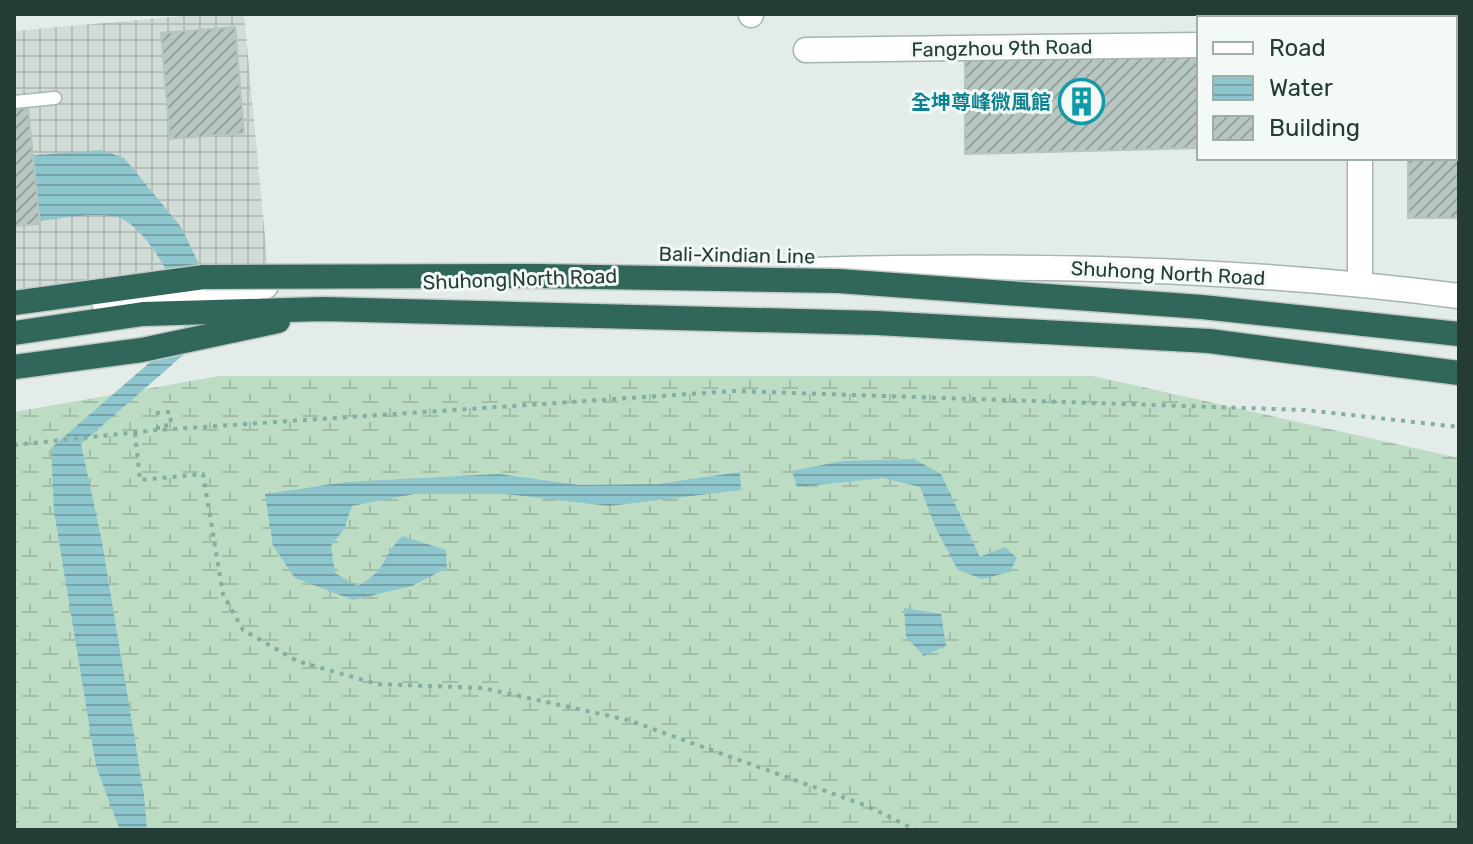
<svg xmlns="http://www.w3.org/2000/svg" width="1473" height="844" font-family="Rubik,'Noto Sans TC',sans-serif">
<style>
.industrial{fill:url(#industrial-grid)}
.wetland{fill:url(#wetland-marsh)}
.water{fill:url(#water-rules)}
.building{fill:url(#building-hatch);stroke:#b6c5be;stroke-width:2}
.lines{fill:none;stroke-linecap:round;stroke-linejoin:round}
.lane-casing{stroke:#a6b4af;stroke-width:15}
.street-casing{stroke:#a6b4af;stroke-width:27}
.highway-casing{stroke:#c2c8c6;stroke-width:27}
.path{stroke:#85aea0;stroke-width:4;stroke-dasharray:4 6;stroke-linecap:butt}
.lane{stroke:#fff;stroke-width:12}
.street{stroke:#fff;stroke-width:24}
.highway{stroke:#31675a;stroke-width:24}
.highway-bridge-casing{stroke:#c2c8c6;stroke-width:27;stroke-linecap:butt}
.highway-bridge{stroke:#31675a;stroke-width:24}
.labels{text-anchor:middle;dominant-baseline:central;stroke-width:6;stroke-linejoin:round;paint-order:stroke}
.street-label{font-size:20px;fill:#243c35;stroke:#f3f9f6}
.culture-label{font-size:20px;font-weight:bold;fill:#0d838f;stroke:#f3f9f6;text-anchor:end}
</style>
<defs>
<pattern id="industrial-grid" width="8" height="8" patternUnits="userSpaceOnUse" patternTransform="scale(2)"><rect width="8" height="8" fill="#d1dcd7"/><path d="M0 4h8M4 0v8" fill="none" stroke="#b3beb9"/></pattern>
<pattern id="wetland-marsh" width="20" height="14" patternUnits="userSpaceOnUse" patternTransform="scale(2)"><rect width="20" height="14" fill="#bddcc4"/><path d="M1 5h8M5 5V1M11 12h8M15 12V8" fill="none" stroke="#a2bea9"/></pattern>
<pattern id="water-rules" width="6" height="5" patternUnits="userSpaceOnUse" patternTransform="scale(2)"><rect width="6" height="5" fill="#8ec6ce"/><path d="M0 2.5h6" fill="none" stroke="#74a2a8"/></pattern>
<pattern id="building-hatch" width="6" height="6" patternUnits="userSpaceOnUse" patternTransform="scale(2)"><rect width="6" height="6" fill="#b8c7c1"/><path d="M-1 1l2-2M0 6l6-6M5 7l2-2" fill="none" stroke="#95a39e"/></pattern>
</defs>
<rect width="100%" height="100%" fill="#e3ece8"/>
<polygon class="industrial" points="205,14 244,14 268,269 14,294 14,31"/>
<polygon class="wetland" points="220,376 1093,376 1459,458 1459,830 14,830 14,412"/>
<g class="water">
<path d="M101,150L124,158L181,227L203,272L210,320L197,343L81,444L102,542L144,795L147,830H120L96,766L54,511L51,448L178,338L189,320C178,290 150,230 120,218C97,209 40,222 14,225V157Z"/>
<polygon points="914,459 941,474 980,557 1005,547 1017,558 1010,572 982,579 958,570 937,531 920,487 883,478 797,487 792,471 842,461"/>
<path d="M740,472L741,490L609,506L505,494H414L352,506L344,529L331,546L335,573L357,586C387,571 381,558 402,536L446,550L447,568L412,586L353,600L295,578L273,546L265,494L347,482L499,474L579,485L658,484Z"/>
<polygon points="904,608 941,614 946,646 924,656 906,637"/>
</g>
<g class="building">
<polygon points="1400,14 1459,14 1459,71 1455,71 1455,18 1400,18"/>
<polygon points="235,27 244,133 170,139 161,33"/>
<polygon points="1199,55 1199,148 965,154 965,57"/>
<polygon points="28,108 40,224 14,226 14,109"/>
<polygon points="1455,111 1459,111 1459,218 1408,218 1408,158 1455,158"/>
</g>
<g class="lines">
<defs>
<polyline id="lane" points="14,102 55,98"/>
<g id="street">
<polyline points="751,15 751,14"/>
<polyline points="1361,18 1361,14"/>
<polyline points="806,50 1199,45"/>
<polyline points="1360,158 1360,283"/>
<path d="M811,270C1027,264 1244,268 1459,296"/>
<polyline points="104,302 266,286"/>
</g>
<g id="highway">
<polyline points="14,303 204,277"/>
<polyline points="14,333 143,314 323,309 877,323 1209,341 1459,373"/>
<polyline points="14,367 142,350 278,321"/>
</g>
</defs>
<use href="#lane" class="lane-casing"/>
<use href="#street" class="street-casing"/>
<use href="#highway" class="highway-casing"/>
<g class="path">
<polyline points="156,413 170,412 171,425 158,426 158,430"/>
<polyline points="135,433 140,480 203,474 223,594 243,630 297,661 377,684 483,688 628,720 867,806 916,830"/>
<polyline points="14,445 158,430 734,391 1305,410 1459,427"/>
</g>
<use href="#lane" class="lane"/>
<use href="#street" class="street"/>
<use href="#highway" class="highway"/>
<defs>
<polyline id="highway-bridge" points="204,277 538,276 838,281 1202,307 1459,334"/>
</defs>
<use href="#highway-bridge" class="highway-bridge-casing"/>
<use href="#highway-bridge" class="highway-bridge"/>
</g>
<defs>
<symbol id="building-ring" viewBox="-11 -11 22 22"><circle r="9.5" fill="#f3f9f6" stroke="#0f9aa8" stroke-width="1.5"/><path d="M-4-6H4V6H1V3H-1V6H-4ZM-2.5-4.3h1.7v1.8h-1.7ZM.8-4.3h1.7v1.8H.8ZM-2.5-1h1.7V.8h-1.7ZM.8-1h1.7V.8H.8Z" fill="#0f9aa8"/></symbol>
</defs>
<g fill-rule="evenodd">
<use href="#building-ring" x="1056" y="76" width="51" height="51"/>
</g>
<g class="labels">
<g class="street-label">
<text transform="translate(1002 48) rotate(-1)">Fangzhou 9th Road</text>
<text transform="translate(737 255) rotate(1)">Bali-Xindian Line</text>
<text transform="translate(1168 273) rotate(3)">Shuhong North Road</text>
<text transform="translate(520 279) rotate(-2)">Shuhong North Road</text>
</g>
<g class="culture-label">
<text x="1051" y="102">全坤尊峰微風館</text>
</g>
</g>
<rect width="1473" height="844" fill="none" stroke="#243c35" stroke-width="32"/>
<rect x="1197" y="16" width="260" height="144" fill="#f3f9f6" stroke="#a0ada9" stroke-width="2"/>
<rect x="1213" y="42" width="40" height="12" fill="#ffffff" stroke="#a0ada9" stroke-width="2"/>
<text x="1269" y="56" font-size="24" fill="#243c35">Road</text>
<rect x="1213" y="76" width="40" height="24" fill="url(#water-rules)" stroke="#a0ada9" stroke-width="2"/>
<text x="1269" y="96" font-size="24" fill="#243c35">Water</text>
<rect x="1213" y="116" width="40" height="24" fill="url(#building-hatch)" stroke="#a0ada9" stroke-width="2"/>
<text x="1269" y="136" font-size="24" fill="#243c35">Building</text>
</svg>
